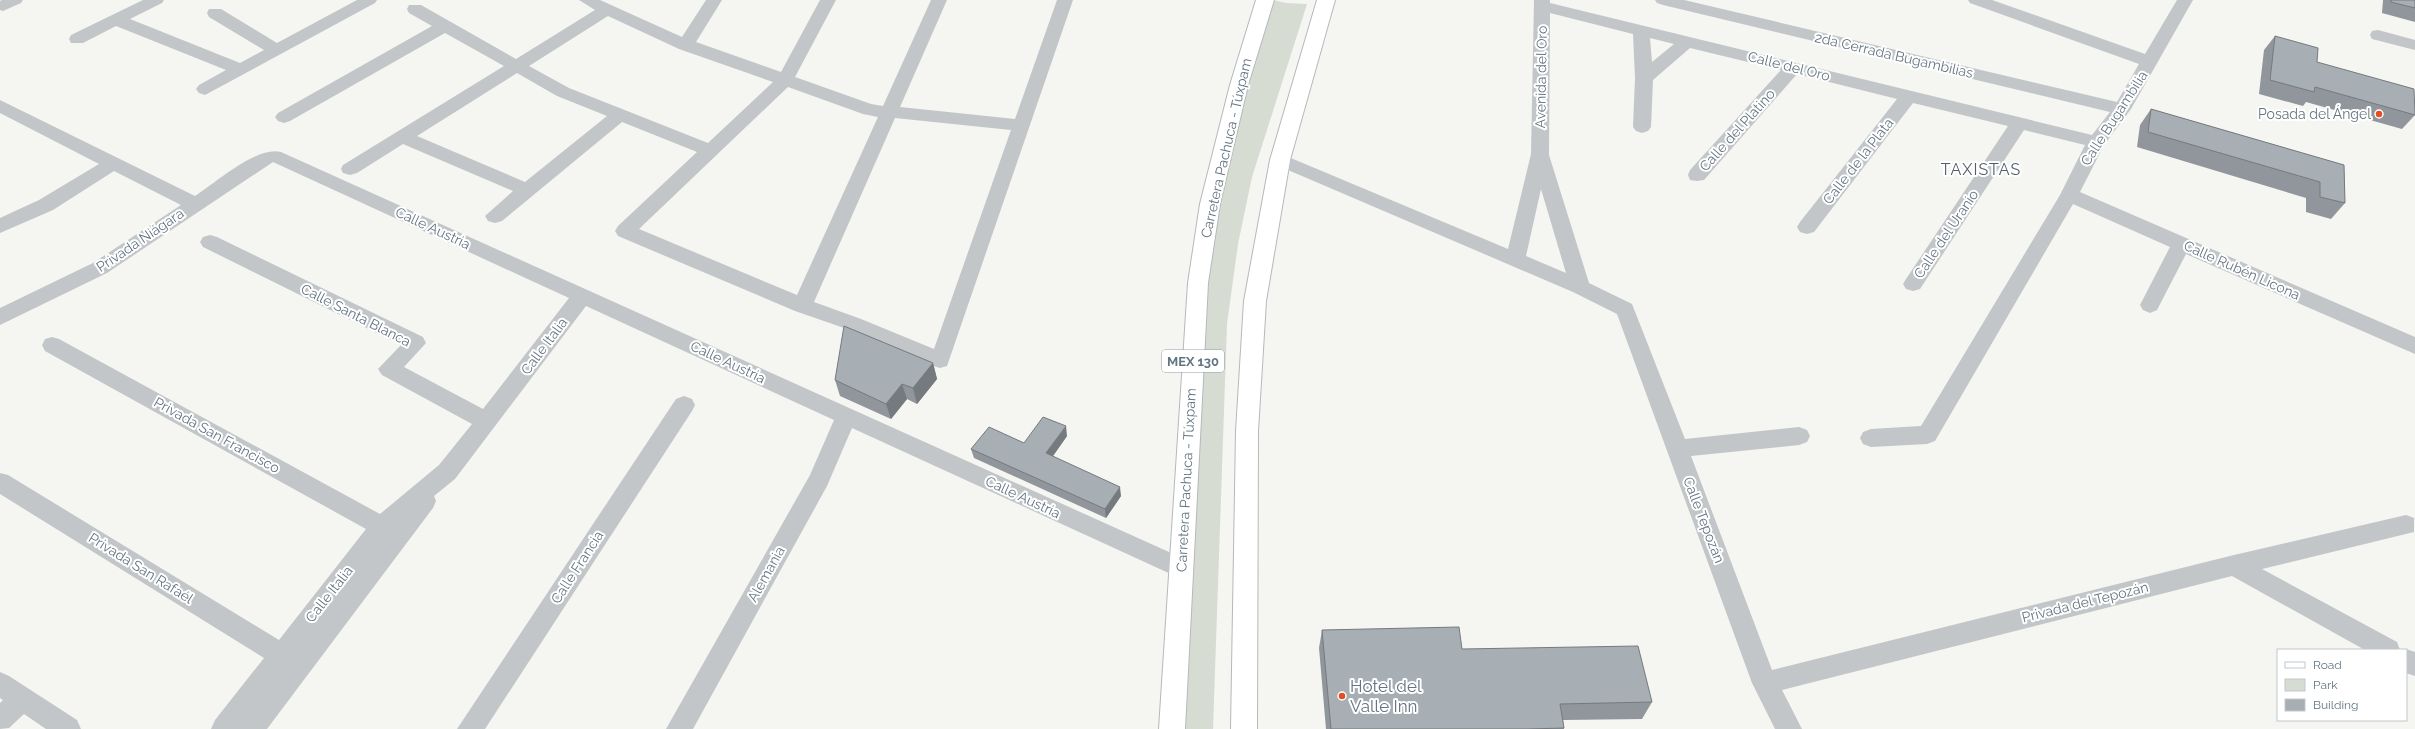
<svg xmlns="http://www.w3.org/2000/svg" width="2415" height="729" font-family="Raleway,sans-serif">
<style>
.green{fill:#d6dcd2}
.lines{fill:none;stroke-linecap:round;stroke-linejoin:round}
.primary-casing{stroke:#b5b9bd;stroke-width:2}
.street{fill:#c2c6c9;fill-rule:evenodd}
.primary{fill:#fff;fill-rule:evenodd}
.wall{fill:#90969b}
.shaded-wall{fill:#757a7e}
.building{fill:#a7afb4;stroke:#757a7e}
.poi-dot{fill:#e34e23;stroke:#fff;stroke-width:1.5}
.labels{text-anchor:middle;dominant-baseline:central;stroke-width:4;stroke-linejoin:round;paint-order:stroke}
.shield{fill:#fff;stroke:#929ea8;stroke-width:1}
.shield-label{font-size:13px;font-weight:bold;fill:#647582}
.street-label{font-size:14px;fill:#647582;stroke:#fff}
.poi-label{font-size:14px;fill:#647582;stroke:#fff;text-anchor:end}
.quarter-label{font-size:16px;letter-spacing:1px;fill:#515e67;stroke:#fff}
.near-poi-label{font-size:17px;fill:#647582;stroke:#fff;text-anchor:start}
</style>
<rect width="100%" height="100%" fill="#f5f5f1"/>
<path class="green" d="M1273,0L1286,3L1307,4L1252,177L1238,244L1227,324L1213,729H1182C1187,635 1192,541 1197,447C1205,296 1215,141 1273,0Z"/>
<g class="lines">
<defs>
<g id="primary">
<polygon points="1256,0 1274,0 1248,85 1220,204 1208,283 1185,729 1159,729 1188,283 1200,204 1230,85"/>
<polygon points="1317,0 1335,0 1290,160 1266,301 1258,431 1257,729 1231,729 1236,431 1244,301 1270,160"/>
</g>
</defs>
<use href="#primary" class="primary-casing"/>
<g class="street">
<polygon points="2,0 23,0 21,3 3,11 0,10 0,1"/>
<polygon points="143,0 164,0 162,3 130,19 240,63 264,50 209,17 207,13 209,9 221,9 277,43 357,0 377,0 375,3 205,95 199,93 196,89 199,85 226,70 116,26 83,43 71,43 69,39 71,35"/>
<path d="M579,0H600L682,37L706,0H722L696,42L781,72L820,0H836L795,77L871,104L883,106L931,0H947L900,107L1015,119L1057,0H1073L947,366L940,368L933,366L847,329L795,311L618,236L615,231L618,226L697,152L622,122L502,221L495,223L488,221L485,216L513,191L403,144L357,173L350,175L343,173L341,169L343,165L504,66L445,33L290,121L284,123L278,121L275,117L278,113L432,26L409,13L407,9L409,5H421L516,59L595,10ZM608,16L679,49L773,82L708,143L569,88L529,66ZM517,73L557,96L607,116L525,182L417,136ZM788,87L863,114L878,117L797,295L639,229ZM895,118L1011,130L934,349L861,319L814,302Z"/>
<path d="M1534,0H1550V3L2092,135L2110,112L1663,5L1657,3L1655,0H1684L2117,102L2139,64L1970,3L1968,0H1992L2145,54L2177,0H2193L2131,109L2104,145L2080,192L2415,337V354L2186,254L2157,310L2150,313L2143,310L2140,305L2170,247L2073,204L1935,441L1927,444L1871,447L1863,444L1860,438L1863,432L1871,429L1921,426L2060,195L2085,145L2024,130L1920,289L1913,291L1906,289L1903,284L1906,279L2008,126L1913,103L1814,232L1807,234L1800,232L1797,227L1800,222L1897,99L1797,74L1704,180L1697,181L1690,180L1688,175L1690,170L1781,70L1690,48L1653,80L1651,127L1648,131L1642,133L1636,131L1633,127L1635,78L1633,34L1550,13L1549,155L1589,283L1632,304L1685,439L1799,427L1807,430L1810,436L1807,442L1799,445L1691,456L1772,670L2234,555L2406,515L2414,518V532L2262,569L2397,642L2400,650H2365L2232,576L1782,690L1802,729H1775L1752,683L1617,314L1573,292L1274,164L1271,160L1274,156L1280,154L1286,156L1508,249L1531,154ZM1650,38L1674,44L1652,62ZM1541,189L1566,273L1526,256Z"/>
<polygon points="2378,30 2415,40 2415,50 2372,39 2370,35 2372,31"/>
<path d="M0,100L195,196C215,183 258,145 281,152L1189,561L1193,568L1189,575L1181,578L1173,575L852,428L827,486L693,729H666L810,475L834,420L586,306L455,479L434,496L436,501L433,508L267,729H211L215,720L264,658L0,494V473L8,475L279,640L366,529L45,351L42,345L45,339L52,337L59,339L380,514L439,465L472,424L382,375L378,369L401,345L203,247L200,242L203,237L210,235L217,237L423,337L426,343L404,367L483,409L569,298L273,162L107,273L0,325V308L93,263L181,205L114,171L53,210L0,233V218L39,200L99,164L0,113Z"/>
<polygon points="684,396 692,399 695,405 692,411 485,729 457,729 676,399"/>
<polygon points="2406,649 2415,652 2415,676 2406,673 2406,650 2402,650"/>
<polygon points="0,672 9,676 77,720 81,729 46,729 24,714 9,728 0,729 0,703 3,700 0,698"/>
</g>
<use href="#primary" class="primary"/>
</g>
<g class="wall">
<polygon points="2383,0 2415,0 2415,22 2382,13"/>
<polygon points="2275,36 2317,62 2415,115 2402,129 2306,102 2303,106 2259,94 2264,50"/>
<polygon points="2151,109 2344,165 2345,203 2331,219 2306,212 2306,198 2137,147 2140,125"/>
<polygon points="933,363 937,379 917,404 907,399 891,419 840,396 835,380"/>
<polygon points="1067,436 1053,456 1121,496 1106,518 974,458 971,449 1024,443"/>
<polygon points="1322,630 1462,649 1652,702 1642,719 1563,720 1564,729 1326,729 1319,648"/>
</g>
<g class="shaded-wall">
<polygon points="933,363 937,379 917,404 913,388"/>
<polygon points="902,384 907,399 891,419 886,404"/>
<polygon points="1066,426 1067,436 1048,463 1046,453"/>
<polygon points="1120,487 1121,496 1106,518 1105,509"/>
</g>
<g class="building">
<polygon points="2391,0 2415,0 2415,8 2391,2"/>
<polygon points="2275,36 2318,48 2317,62 2414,89 2415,115 2315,87 2314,92 2270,80"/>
<polygon points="2151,109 2344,165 2345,203 2320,197 2320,182 2148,132"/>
<polygon points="844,326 933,363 913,388 902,384 886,404 835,380"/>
<polygon points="1043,417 1066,426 1046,453 1120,487 1105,509 971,449 989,427 1024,443"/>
<polygon points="1459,627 1462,649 1638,646 1652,702 1560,704 1564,728 1528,729 1331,729 1322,630"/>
</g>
<g class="poi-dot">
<circle cx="2379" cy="114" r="4"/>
<circle cx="1342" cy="696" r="4"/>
</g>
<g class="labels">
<rect class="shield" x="1162" y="350" width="62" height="22" rx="3"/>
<g class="shield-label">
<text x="1193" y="361">MEX 130</text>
</g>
<g class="street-label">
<text transform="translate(1894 55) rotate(13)">2da Cerrada Bugambilias</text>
<text transform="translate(1789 66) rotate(14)">Calle del Oro</text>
<text transform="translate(1541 77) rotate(-89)">Avenida del Oro</text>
<text transform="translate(2114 118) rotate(-57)">Calle Bugambilia</text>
<text transform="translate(1737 130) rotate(-48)">Calle del Platino</text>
<text transform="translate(1226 148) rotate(-77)">Carretera Pachuca - Túxpam</text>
<text transform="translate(1858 161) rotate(-52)">Calle de la Plata</text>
<text transform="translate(433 228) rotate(25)">Calle Austria</text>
<text transform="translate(1946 234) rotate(-56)">Calle del Uranio</text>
<text transform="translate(140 240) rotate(-34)">Privada Niágara</text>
<text transform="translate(2242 270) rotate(24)">Calle Rubén Licona</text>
<text transform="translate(356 315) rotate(27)">Calle Santa Blanca</text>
<text transform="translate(544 346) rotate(-53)">Calle Italia</text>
<text transform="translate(728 362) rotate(25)">Calle Austria</text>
<text transform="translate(217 435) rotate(29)">Privada San Francisco</text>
<text transform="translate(1186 480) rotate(-87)">Carretera Pachuca - Túxpam</text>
<text transform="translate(1023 497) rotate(25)">Calle Austria</text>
<text transform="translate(1704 520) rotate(69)">Calle Tepozán</text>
<text transform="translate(577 567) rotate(-57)">Calle Francia</text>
<text transform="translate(141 568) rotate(32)">Privada San Rafaél</text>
<text transform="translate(766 574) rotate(-61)">Alemania</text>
<text transform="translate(329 594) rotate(-52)">Calle Italia</text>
<text transform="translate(2085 602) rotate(-14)">Privada del Tepozán</text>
</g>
<g class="poi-label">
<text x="2371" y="114">Posada del Ángel</text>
</g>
<g class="quarter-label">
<text x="1981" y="169">TAXISTAS</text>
</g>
<g class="near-poi-label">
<text x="1350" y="686">Hotel del<tspan x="1350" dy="20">Valle Inn</tspan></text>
</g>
</g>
<rect x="2277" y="649" width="130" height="72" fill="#ffffff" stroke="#c1c8cd"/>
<rect x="2285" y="662" width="20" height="6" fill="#ffffff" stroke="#c1c8cd"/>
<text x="2313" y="669" font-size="12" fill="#647582">Road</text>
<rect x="2285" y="679" width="20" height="12" fill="#d6dcd2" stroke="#c1c8cd"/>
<text x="2313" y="689" font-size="12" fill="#647582">Park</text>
<rect x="2285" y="699" width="20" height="12" fill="#a7afb4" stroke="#c1c8cd"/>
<text x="2313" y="709" font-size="12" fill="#647582">Building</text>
</svg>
